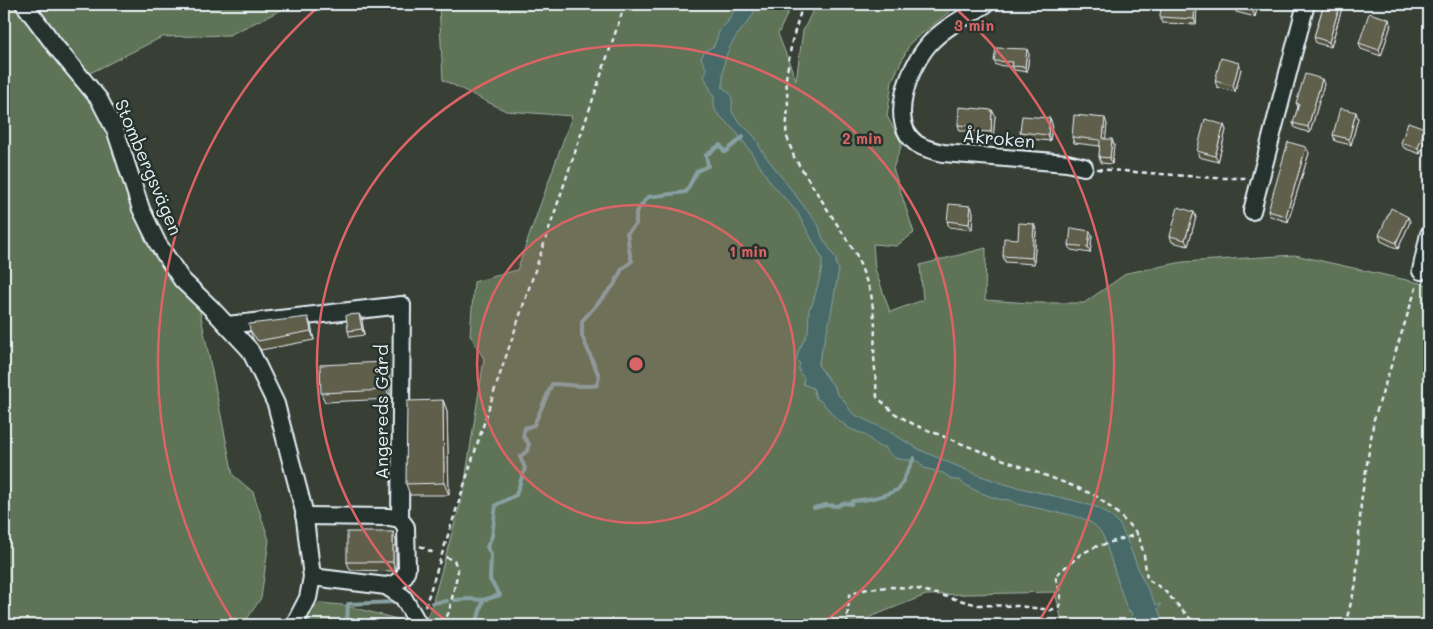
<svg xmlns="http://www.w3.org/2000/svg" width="1433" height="629" font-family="Mali,sans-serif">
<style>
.green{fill:#5e7356;stroke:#a3b2a7}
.water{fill:#466a69;stroke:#87a0a2}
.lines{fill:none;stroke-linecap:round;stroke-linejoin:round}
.stream{stroke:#87a0a2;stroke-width:4}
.minor-casing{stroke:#e8f1f8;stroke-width:20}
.path{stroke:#e8f1f8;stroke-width:2.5;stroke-dasharray:5 4;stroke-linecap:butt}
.minor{stroke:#26332d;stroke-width:16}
.wall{fill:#535240;stroke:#e8f1f8}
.shaded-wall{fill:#444234;stroke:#e8f1f8}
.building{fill:#615f4b;stroke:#e8f1f8}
.ring{fill:none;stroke:#db6466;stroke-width:2.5}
.labels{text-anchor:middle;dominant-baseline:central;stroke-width:5;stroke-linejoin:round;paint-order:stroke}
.street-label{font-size:18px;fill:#e8f1f8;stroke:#26332d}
.centre{fill:#db6466;stroke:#26332d;stroke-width:2.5}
.ring-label{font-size:15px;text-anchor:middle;font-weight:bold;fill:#db6466;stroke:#26332d;stroke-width:5;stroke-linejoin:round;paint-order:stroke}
</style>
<rect width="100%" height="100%" fill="#384036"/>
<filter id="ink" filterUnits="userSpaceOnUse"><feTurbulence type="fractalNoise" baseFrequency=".02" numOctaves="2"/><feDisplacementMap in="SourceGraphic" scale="10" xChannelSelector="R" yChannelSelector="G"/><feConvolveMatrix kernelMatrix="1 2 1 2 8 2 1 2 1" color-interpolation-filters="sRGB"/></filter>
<g filter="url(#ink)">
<g class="green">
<polygon points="4,4 294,4 229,35 162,37 76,80 95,102 199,307 233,475 253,492 269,540 261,598 243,625 4,625"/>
<polygon points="439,4 792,4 778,34 796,80 803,31 816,4 959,4 910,43 892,81 887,116 902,144 893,168 914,233 896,246 873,244 875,269 890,312 923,300 920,265 986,248 985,300 1030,303 1084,303 1127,273 1183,262 1295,255 1429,285 1429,625 1063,625 1055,592 926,595 870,617 862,625 300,625 319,603 343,605 401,620 424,621 430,612 463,494 484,359 470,335 474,282 517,270 572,116 506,111 443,80"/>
</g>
<path class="water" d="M738,4H756C754,18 747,22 739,33C725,51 722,65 723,88C739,97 728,107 734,115C739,123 748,129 754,136C757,139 759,145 761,150L819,226L822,237L836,259V265L839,269L830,319L818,365L835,388L837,394L842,398L853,414L885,429L920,450L978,475L1008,485L1076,501L1099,508L1112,517L1120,525L1127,540L1142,578L1156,605L1161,604L1158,609L1161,616L1160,620L1161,625H1133L1131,619L1132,613L1127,610L1104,538C1095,518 1075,516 1056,512C1043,510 1030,506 1017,504C1005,496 1004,502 995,498C985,495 966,487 959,480H953L943,473L924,468C915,451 896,470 885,447H879L864,434L850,429L835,417L822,402L816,398L813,388L803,384L804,378C800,373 797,370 800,364L797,360L798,352L808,332L809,308L812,305L819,281L822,267V258L797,212L771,183L744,142L739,141V135L716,112L714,106V97L704,76L707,70L701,58L705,51L714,46L720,29L727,23Z"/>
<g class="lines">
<g class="stream">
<path d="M814,508L826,505L838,506L843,503L851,504L853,501C871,499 883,497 899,489L914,458"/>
<polyline points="455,600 470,599 483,600"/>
<polyline points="432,603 447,601"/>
<polyline points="347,625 348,604 395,602"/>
<path d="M476,625L483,600L500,595L490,580L491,554L487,547L492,536L496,505L516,495L525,468L520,457L527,451L529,444L523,436L525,428L534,425L552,384C565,384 586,388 597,385L599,376L582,336V321L614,285L622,269L632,261C628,252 629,242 627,233L636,224V212L648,197L686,192L697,171L708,166L706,155L720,145L725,152L743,137"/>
</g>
<defs>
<g id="minor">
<polyline points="24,4 56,47 99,99 116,132 141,209 158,244 182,280 211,308 250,350 276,404 304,511 312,577 308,598 294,625"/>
<path d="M986,4C968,16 944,27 929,44C910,66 886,122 917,144C925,149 934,151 943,153L1067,163L1084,167"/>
<polyline points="1252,211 1306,4"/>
<polyline points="1421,271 1429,234"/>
<polyline points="227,325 402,305 400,519"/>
<polyline points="304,516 389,517 400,519 406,527 407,569 404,577 394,584 386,586 312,577"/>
<polyline points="386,586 403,597 419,625"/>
</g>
</defs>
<use href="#minor" class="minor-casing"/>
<g class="path">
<polyline points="803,4 792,41 786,78 788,104 786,134 794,157 856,254 871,293 875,325 874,356 877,397 894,413 915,425 980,451 1076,487 1096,496 1116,512 1138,534 1144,555 1147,579 1163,589 1196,625"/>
<polyline points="1097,169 1213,178 1247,178"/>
<polyline points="420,546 434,553"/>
<polyline points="425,607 494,392 625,4"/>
<polyline points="443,625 449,612 458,571 454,560 445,557"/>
<polyline points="847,625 849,595 867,589 890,587 914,588 978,605 1018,606 1051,610 1060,606 1061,594 1055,576 1081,554 1095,547 1138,534"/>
<polyline points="1345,625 1356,584 1361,502 1374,419 1417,285"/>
</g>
<use href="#minor" class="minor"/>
</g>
<g class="wall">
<polygon points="1197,4 1196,24 1162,23 1160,17"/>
<polygon points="1258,4 1255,17 1236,12 1234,6"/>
<polygon points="1324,4 1343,4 1331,47 1316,43 1314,37"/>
<polygon points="1391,25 1381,56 1361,49 1359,43"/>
<polygon points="1029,54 1027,72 1014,70 1013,67 996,65 994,61"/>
<polygon points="1241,69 1235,92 1217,87 1215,81"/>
<polygon points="1324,84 1310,133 1295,128 1293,123 1298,107 1296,103"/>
<polygon points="992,110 995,116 993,138 972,137 970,131 960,131 958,125"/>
<polygon points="1050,118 1052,124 1050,141 1022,138 1020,132"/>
<polygon points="1358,118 1351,145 1335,141 1333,135"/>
<polygon points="1107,124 1105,139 1114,145 1112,164 1101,163 1099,157 1100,146 1074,143 1072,137"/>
<polygon points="1224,125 1226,130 1218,162 1199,157 1197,151"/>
<polygon points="1427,134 1420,154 1404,148 1401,143"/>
<polygon points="1309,153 1288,222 1270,216 1268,211"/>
<polygon points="973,212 972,230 949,227 947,221"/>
<polygon points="1196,217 1188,246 1172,242 1170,236"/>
<polygon points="1408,217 1410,222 1398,249 1381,241 1379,235"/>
<polygon points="1034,224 1036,230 1034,264 1005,262 1003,256"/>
<polygon points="1092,236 1090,253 1071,250 1069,245"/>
<polygon points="359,314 362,320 364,335 350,337 348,331"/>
<polygon points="311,325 314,340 261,350 253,339 250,330"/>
<polygon points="385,362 389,370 390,399 325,402 321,393"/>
<polygon points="443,400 447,411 449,495 410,495 406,484"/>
<polygon points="396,541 396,571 350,570 347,562"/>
</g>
<g class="shaded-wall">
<polygon points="1195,4 1197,4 1196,24 1194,19"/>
<polygon points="1255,4 1258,4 1255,17 1253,11"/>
<polygon points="1340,4 1343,4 1331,47 1329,42"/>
<polygon points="1389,19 1391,25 1381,56 1379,50"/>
<polygon points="1027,49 1029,54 1027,72 1025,67"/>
<polygon points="1239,63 1241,69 1235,92 1233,86"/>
<polygon points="1322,79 1324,84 1310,133 1308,127"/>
<polygon points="992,110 995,116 993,138 991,132"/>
<polygon points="1356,112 1358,118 1351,145 1349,139"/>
<polygon points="1050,118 1052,124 1050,141 1048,135"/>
<polygon points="1105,118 1107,124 1105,144 1103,139"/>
<polygon points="1224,125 1226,130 1218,162 1215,156"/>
<polygon points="1425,128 1427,134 1420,154 1418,148"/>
<polygon points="1112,139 1114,145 1112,164 1110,158"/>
<polygon points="1306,147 1309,153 1288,222 1286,216"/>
<polygon points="971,206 973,212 972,230 969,224"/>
<polygon points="1194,212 1196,217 1188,246 1185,240"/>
<polygon points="1408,217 1410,222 1398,249 1396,243"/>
<polygon points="1034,224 1036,230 1034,264 1032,258"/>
<polygon points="1090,231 1092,236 1090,253 1088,247"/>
<polygon points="359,314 362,320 364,335 362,329"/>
<polygon points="308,317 311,325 314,340 311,331"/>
<polygon points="385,362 389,370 390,399 387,390"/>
<polygon points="443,400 447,411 449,495 444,483"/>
<polygon points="393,532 396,541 396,571 393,562"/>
</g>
<g class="building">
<polygon points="1161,4 1195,4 1194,19 1160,17"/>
<polygon points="1235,4 1255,4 1253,11 1234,6"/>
<polygon points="1324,4 1340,4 1329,42 1314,37"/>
<polygon points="1369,13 1389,19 1379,50 1359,43"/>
<polygon points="996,48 1027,49 1025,67 1012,66 1013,62 994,61"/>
<polygon points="1221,58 1239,63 1233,86 1215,81"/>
<polygon points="1305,74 1322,79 1308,127 1293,123 1299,104 1296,103"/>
<polygon points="959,107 992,110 991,132 970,131 970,126 958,125"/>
<polygon points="1340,108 1356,112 1349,139 1333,135"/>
<polygon points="1074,115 1105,118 1103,139 1112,139 1110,158 1099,157 1100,140 1072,137"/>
<polygon points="1022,116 1050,118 1048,135 1020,132"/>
<polygon points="1205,119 1224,125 1215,156 1197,151"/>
<polygon points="1408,122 1425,128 1418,148 1401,143"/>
<polygon points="1288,142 1306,147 1286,216 1268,211"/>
<polygon points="949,204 971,206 969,224 947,221"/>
<polygon points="1178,207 1194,212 1185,240 1170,236"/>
<polygon points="1391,208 1408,217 1396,243 1379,235"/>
<polygon points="1019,223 1034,224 1032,258 1003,256 1004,238 1018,239"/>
<polygon points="1071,228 1090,231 1088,247 1069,245"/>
<polygon points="359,314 362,329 348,331 346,315"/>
<polygon points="308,317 311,331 258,341 250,330 249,324"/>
<polygon points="385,362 387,390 321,393 320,365"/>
<polygon points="443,400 444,483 406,484 407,401"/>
<rect x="347" y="532" width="46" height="30"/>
</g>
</g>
<circle cx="636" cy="364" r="159" fill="#db6466" fill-opacity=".12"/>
<g class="ring">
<circle cx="636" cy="364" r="159"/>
<path d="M451 624A319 319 0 1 1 821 624"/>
<path d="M235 624A478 478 0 0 1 319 6M953 6A478 478 0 0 1 1037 624"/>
</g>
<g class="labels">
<g class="street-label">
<text transform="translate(999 138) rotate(5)">Åkroken</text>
<text transform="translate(149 167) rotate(67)">Stombergsvägen</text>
<text transform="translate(381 412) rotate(-90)">Angereds Gård</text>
</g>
</g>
<circle cx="636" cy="364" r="8" class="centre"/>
<g class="ring-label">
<text x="974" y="31">3 min</text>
<text x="862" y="144">2 min</text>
<text x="748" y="257">1 min</text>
</g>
<rect width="1433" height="629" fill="none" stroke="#26332d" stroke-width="20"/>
<rect x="10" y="10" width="1413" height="609" fill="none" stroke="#e8f1f8" stroke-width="2" filter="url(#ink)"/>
</svg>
